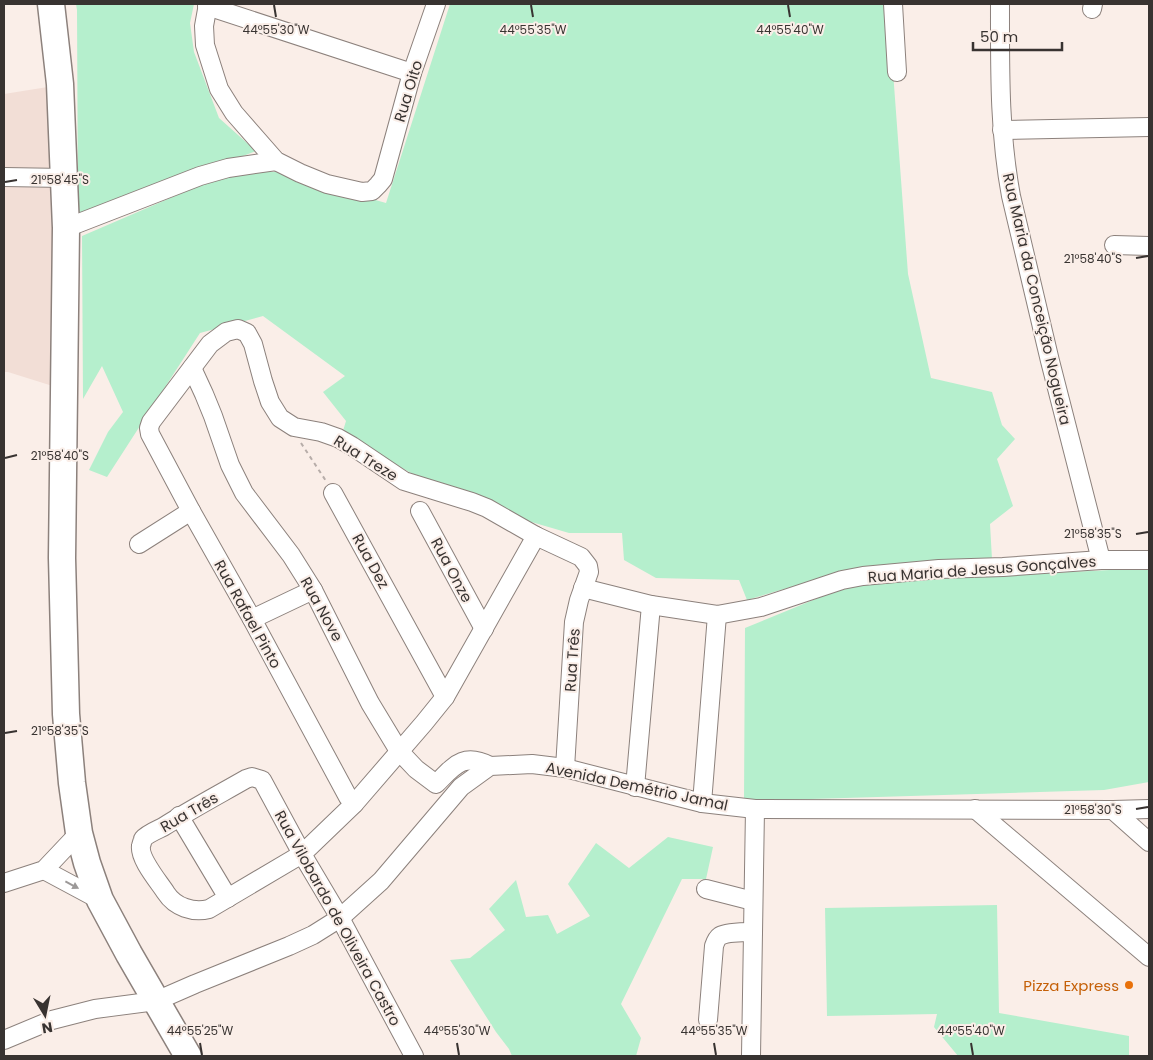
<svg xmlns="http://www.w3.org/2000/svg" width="1153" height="1060" font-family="Poppins,sans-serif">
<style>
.built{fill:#f2ded6}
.green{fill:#b5efcd}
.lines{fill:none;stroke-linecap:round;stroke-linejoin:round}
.minor-casing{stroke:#8c817c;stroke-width:20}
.highway-casing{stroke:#8c817c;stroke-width:29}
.path{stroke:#b7ada9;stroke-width:2;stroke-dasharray:4 4;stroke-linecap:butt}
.minor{stroke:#fff;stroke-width:18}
.highway{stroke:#fff;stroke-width:26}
.oneway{fill:#9c9998}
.ticks{fill:none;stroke:#383331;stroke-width:2}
.food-dot{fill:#e8710a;stroke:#faeee8;stroke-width:2}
.labels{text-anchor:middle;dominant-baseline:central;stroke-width:4;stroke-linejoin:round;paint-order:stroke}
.street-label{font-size:15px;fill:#383331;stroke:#faeee8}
.food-label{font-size:15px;fill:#c56008;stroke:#faeee8;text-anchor:end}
.ticks-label{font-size:12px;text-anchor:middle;fill:#383331;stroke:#faeee8;stroke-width:4;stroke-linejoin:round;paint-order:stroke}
</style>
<rect width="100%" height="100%" fill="#faeee8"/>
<polygon class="built" points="54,86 59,388 8,372 4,372 4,94"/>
<g class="green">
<polygon points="76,4 194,4 190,23 194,52 219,118 256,151 78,220 77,10"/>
<polygon points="450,4 888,4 908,274 931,378 992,392 1002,425 1015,439 997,459 1013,506 990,524 992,559 856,568 747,600 739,580 656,578 624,560 622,533 569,533 528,521 523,529 418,477 342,434 346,421 323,392 345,376 263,316 200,333 107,477 89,470 108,432 123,412 102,366 83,399 82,236 233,171 276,172 386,203"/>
<polygon points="1149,568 1149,782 1104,790 744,801 745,628 862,580 993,576"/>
<polygon points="668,837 713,847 706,879 682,879 621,1004 641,1038 636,1056 512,1056 509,1049 496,1032 450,960 470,958 505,930 489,909 516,880 526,917 548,915 557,934 590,916 568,884 596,843 629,868"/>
<polygon points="997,905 999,1013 1129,1036 1129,1056 958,1056 934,1027 937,1014 827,1016 825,908"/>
</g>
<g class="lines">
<defs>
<g id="minor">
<polyline points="208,4 204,26 205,45 219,89 234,113 276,161 300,173 327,184 362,192 372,191 378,185 383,179 412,73 436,4"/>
<polyline points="893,4 897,72"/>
<path d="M1000,4C1000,68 999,132 1011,196L1050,361L1101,560"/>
<polyline points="207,6 412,73"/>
<polyline points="1092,9 1093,4"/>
<polyline points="1002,130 1149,127"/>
<polyline points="4,177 65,178"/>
<polyline points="66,228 200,176 228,168 276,161"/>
<polyline points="1114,245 1149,246"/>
<path d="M192,368L204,394L213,416L230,465L244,493L291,555L313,590L370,703L399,751L416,769L436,784C454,766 463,752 490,766"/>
<polyline points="333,493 445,697"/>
<polyline points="420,511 484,629"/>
<polyline points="139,544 191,511"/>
<polyline points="583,588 651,605 717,615 761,607 842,580 863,576 939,569 1003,567 1101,560 1149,560"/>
<polyline points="252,619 313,590"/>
<polyline points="635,787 651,605"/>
<polyline points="702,803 717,615"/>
<polyline points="354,804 348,797 252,619 191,511 150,434 149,428 151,422 210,344 226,332 238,329 247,333 253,344 263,381 270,402 280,418 294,427 321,432 338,438 352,446 404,481 472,502 487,508 536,536 581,557 588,566 589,572 579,600 574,622 565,768"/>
<polyline points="975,809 1149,957"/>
<polyline points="1113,810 1149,842"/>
<polyline points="179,816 228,898"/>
<polyline points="44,870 100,900"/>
<polyline points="4,883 44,870 79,833"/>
<polyline points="706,889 753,901"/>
<path d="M708,1020L714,946C715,943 717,938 720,936C727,932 745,932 753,932"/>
<polyline points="4,1040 52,1020 95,1009 156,1001 195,984 289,946 313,935 340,918 381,881 461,787 490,766 532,764 565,768 702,803 755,809 1113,810 1149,809"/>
<path d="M414,1056L340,918L302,854L262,780L252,777L246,779C218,795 190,810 163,827C157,830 147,834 143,839C143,840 141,845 141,846C139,859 159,882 166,893C175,907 193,913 209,909L302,854L354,804L424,723L445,697L536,536"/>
<polyline points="751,1056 755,809"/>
</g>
<polyline id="highway" points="51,4 60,84 66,228 62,558 66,714 72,783 79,833 87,863 100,900 129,954 188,1056"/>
</defs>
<use href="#minor" class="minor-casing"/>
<use href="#highway" class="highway-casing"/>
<polyline class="path" points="301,443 326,481"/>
<use href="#minor" class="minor"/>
<use href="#highway" class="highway"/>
</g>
<defs><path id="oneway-solid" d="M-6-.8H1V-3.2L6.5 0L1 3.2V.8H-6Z" transform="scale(1.25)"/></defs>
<use class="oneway" href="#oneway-solid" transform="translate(72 885) rotate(28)"/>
<path class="ticks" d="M274,5L276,17M531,5L533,17M788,5L790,17M5,182L17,180M1136,258L1148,256M5,458L17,455M1136,534L1148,532M5,733L17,731M1136,809L1148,807M200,1043L202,1055M457,1043L459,1055M714,1043L716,1055M971,1043L973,1055"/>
<circle class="food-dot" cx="1129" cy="985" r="5"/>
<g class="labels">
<g class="street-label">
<text transform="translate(408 91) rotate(-73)">Rua Oito</text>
<text transform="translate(1037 299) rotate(77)">Rua Maria da Conceição Nogueira</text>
<text transform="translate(366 458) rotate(32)">Rua Treze</text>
<text transform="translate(371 561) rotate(61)">Rua Dez</text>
<text transform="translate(982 569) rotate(-4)">Rua Maria de Jesus Gonçalves</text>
<text transform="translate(452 570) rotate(62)">Rua Onze</text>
<text transform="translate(322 609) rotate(61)">Rua Nove</text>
<text transform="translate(248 614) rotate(61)">Rua Rafael Pinto</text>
<text transform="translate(572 660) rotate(-86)">Rua Três</text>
<text transform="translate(637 786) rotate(12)">Avenida Demétrio Jamal</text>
<text transform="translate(189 812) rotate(-30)">Rua Três</text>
<text transform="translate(338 918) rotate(61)">Rua Vilobardo de Oliveira Castro</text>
</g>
<g class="food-label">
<text x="1119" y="985">Pizza Express</text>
</g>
</g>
<g class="ticks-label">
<text x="276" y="34">44°55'30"W</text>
<text x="533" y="34">44°55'35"W</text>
<text x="790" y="34">44°55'40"W</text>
<text x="60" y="184">21°58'45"S</text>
<text x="1093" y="263">21°58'40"S</text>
<text x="60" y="460">21°58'40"S</text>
<text x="1093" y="538">21°58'35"S</text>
<text x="60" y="735">21°58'35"S</text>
<text x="1093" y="814">21°58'30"S</text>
<text x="200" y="1035">44°55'25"W</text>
<text x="457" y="1035">44°55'30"W</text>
<text x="714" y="1035">44°55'35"W</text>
<text x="971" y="1035">44°55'40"W</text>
</g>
<rect width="1153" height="1060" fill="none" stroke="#383331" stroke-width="10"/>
<g transform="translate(45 1015) rotate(170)" stroke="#faeee8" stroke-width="4" paint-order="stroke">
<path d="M0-4L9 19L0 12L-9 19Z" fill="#383331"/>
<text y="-8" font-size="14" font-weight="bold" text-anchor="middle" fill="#383331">N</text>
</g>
<path d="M973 42v8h89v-8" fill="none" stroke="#383331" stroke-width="2.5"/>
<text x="980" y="42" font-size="15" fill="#383331" stroke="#faeee8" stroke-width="4" paint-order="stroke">50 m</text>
</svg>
